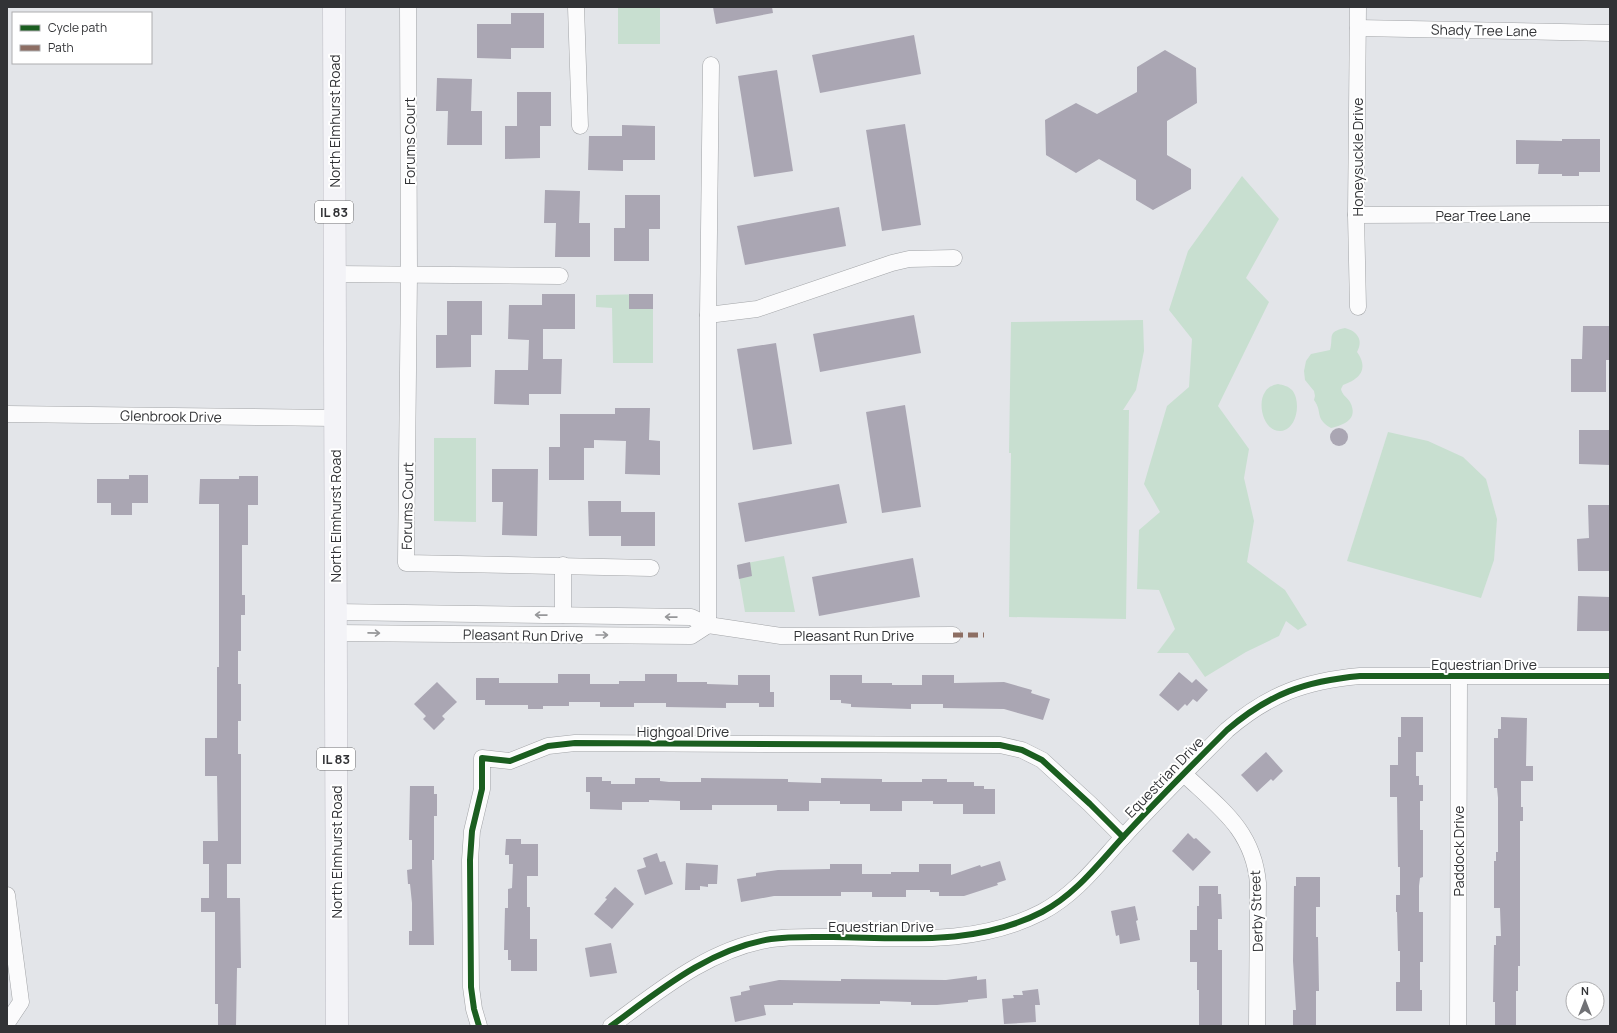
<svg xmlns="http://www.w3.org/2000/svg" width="1617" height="1033" font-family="Manrope,sans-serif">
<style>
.green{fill:#c8dfd0}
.building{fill:#aaa6b3}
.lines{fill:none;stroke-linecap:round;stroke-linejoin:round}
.minor-casing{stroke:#a2a4a7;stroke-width:17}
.primary-casing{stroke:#bebdc5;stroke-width:23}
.minor{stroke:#fbfbfc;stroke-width:16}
.primary{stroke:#f3f3f7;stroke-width:22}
.quiet{stroke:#8d6e63;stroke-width:5;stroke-dasharray:10 5;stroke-linecap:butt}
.cycleway-casing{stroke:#fff;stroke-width:8}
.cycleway{stroke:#1b5e20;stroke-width:6}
.oneway{stroke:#969799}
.labels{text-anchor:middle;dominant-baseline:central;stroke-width:4;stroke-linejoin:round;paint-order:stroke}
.shield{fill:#fff;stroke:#707072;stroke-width:1}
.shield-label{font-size:13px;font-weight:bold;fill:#323336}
.street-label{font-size:14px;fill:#323336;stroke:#fff}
</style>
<rect width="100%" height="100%" fill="#e3e5e9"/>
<g class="green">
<rect x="618" y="7" width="42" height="37"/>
<polygon points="1242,176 1279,219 1246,278 1269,302 1218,406 1249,449 1244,478 1254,521 1247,562 1285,590 1307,625 1298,630 1286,621 1279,636 1246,652 1205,677 1188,653 1157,653 1175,629 1159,590 1137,589 1139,530 1160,512 1144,484 1167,406 1189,387 1192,339 1169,310 1188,251"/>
<polygon points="653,294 653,363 613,363 612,308 596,307 596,295"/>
<polygon points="1143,320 1144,351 1136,390 1123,410 1129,410 1126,619 1009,617 1011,453 1009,453 1011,322"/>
<path d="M1345,328C1357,331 1364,340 1357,352C1369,369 1360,379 1343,385L1341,389C1342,395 1347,397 1350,402C1359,419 1344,425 1331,428C1314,418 1323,412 1314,400L1315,396L1314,391L1305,380L1304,371L1306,361L1311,354L1330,350C1334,337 1326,332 1345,328Z"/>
<path d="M1278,384C1283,385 1288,386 1292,390C1301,400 1298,429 1281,431C1263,432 1257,403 1265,392C1268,387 1273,385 1278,384Z"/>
<polygon points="1388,432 1428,441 1463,457 1486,479 1497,519 1494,560 1481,598 1347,561"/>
<polygon points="434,438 476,438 476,522 434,521"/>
<polygon points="784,556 795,612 745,612 737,565"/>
</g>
<g class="building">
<polygon points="713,7 772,7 773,13 716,24"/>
<polygon points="511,13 544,13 544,48 511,48 511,59 477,58 477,24 511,24"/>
<polygon points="914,35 921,74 820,93 812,55"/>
<polygon points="1165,50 1196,68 1197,103 1167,121 1167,155 1191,169 1191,189 1153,210 1136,200 1136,180 1099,159 1076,173 1046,155 1045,120 1076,103 1097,114 1137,92 1137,67"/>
<polygon points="777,70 793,171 754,177 738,76"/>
<polygon points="437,78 472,79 471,111 482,111 482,145 447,145 448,111 436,111"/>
<polygon points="517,92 551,92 551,126 540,126 540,158 505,159 505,126 517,126"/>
<polygon points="905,124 921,225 882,231 866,130"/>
<polygon points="622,125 655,126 655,160 623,160 623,171 588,170 589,136 622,136"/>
<polygon points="1562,139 1600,139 1600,172 1579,172 1579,176 1562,176 1562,174 1538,174 1539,164 1516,164 1516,140 1562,141"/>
<polygon points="545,190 580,191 579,223 590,223 590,257 555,257 556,223 544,223"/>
<polygon points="625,195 660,195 660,229 649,229 649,261 614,261 614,228 625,228"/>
<polygon points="839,207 846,246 745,265 737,226"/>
<polygon points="542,294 575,294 575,329 543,329 543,359 562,359 561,394 529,394 529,405 494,404 495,370 528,370 529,340 508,339 509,305 542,305"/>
<rect x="629" y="294" width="24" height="15"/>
<polygon points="447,301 482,301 482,335 471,335 471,367 436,368 436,335 447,335"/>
<polygon points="914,315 921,353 820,372 813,334"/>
<polygon points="1583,326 1610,326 1610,360 1606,360 1606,392 1571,392 1571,359 1582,359"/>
<polygon points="776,343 792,444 753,450 737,349"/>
<polygon points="905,405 921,507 882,513 866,412"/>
<polygon points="615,408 650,408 649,440 660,441 660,475 625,474 626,441 594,440 594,448 584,448 584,480 549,480 549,447 560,447 560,414 615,414"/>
<circle cx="1339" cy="437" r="9"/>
<polygon points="1579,430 1610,430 1610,465 1579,464"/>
<polygon points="492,469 538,469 537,536 502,535 503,502 492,502"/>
<polygon points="129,475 148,475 148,503 132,503 132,515 111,515 111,503 97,503 97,479 129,479"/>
<polygon points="239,476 258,476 258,505 248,505 248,545 242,545 242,595 245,595 245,615 241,615 241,651 238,651 238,684 241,684 241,721 238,721 238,754 241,754 241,864 227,864 227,898 240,898 241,968 237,968 236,1026 218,1026 218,1004 215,1004 215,912 201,912 201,898 209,898 209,864 203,864 203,841 218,841 217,776 205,776 205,738 217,738 217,667 219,667 219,504 199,504 200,479 239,479"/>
<polygon points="839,484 847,523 745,542 738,503"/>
<polygon points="588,501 621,501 621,512 655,512 655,546 621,546 621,536 589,536"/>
<polygon points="1588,505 1610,505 1610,571 1578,571 1577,539 1589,538"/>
<polygon points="913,558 920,597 819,616 812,577"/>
<polygon points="750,562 752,576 739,579 737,565"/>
<polygon points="1578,596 1610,597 1610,631 1577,631"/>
<polygon points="1179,672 1192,683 1196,679 1208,690 1197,702 1193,699 1187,706 1185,704 1178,711 1159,695"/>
<polygon points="558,674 590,674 590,684 619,684 619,681 645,681 645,674 677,674 677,682 707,682 707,684 738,685 738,675 770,675 770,692 774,692 774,707 759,707 759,703 726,703 726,708 666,707 666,703 634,703 634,707 600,707 600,702 569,702 569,706 543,706 543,709 528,709 528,705 485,705 485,700 476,700 476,678 499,678 499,683 558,683"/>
<polygon points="830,675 862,675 862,683 892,683 892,685 922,685 922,675 954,675 954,683 1004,682 1032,690 1031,693 1050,699 1043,720 1004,709 943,708 943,704 911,704 911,709 851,707 851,704 841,703 841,700 830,700"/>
<polygon points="437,682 457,702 442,716 445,719 434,730 423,719 426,716 414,704"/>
<polygon points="1401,717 1423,717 1423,752 1416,752 1416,776 1419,776 1419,785 1423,785 1423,801 1420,801 1420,830 1423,830 1423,877 1420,878 1419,886 1419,912 1423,912 1423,962 1420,962 1420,990 1422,990 1422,1011 1396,1011 1396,982 1400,982 1400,951 1398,951 1397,912 1396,912 1396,895 1400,895 1400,867 1398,867 1397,797 1390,797 1390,765 1398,765 1398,737 1401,737"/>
<polygon points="1501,717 1527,718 1526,766 1533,766 1533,781 1521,781 1521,807 1523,807 1523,821 1520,821 1520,966 1518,966 1518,991 1516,991 1516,1026 1495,1026 1495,1002 1493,1002 1494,945 1496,945 1496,936 1501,936 1500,908 1494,908 1494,861 1496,861 1496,852 1498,852 1498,798 1497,788 1494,788 1494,738 1498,738 1498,729 1501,729"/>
<polygon points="1266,752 1283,771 1273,781 1271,779 1257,792 1241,775"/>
<polygon points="586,777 602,777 602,781 611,781 611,784 635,784 635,778 660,778 660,781 669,782 701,782 701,778 788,779 788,782 821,783 821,778 882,779 882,782 922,782 922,779 947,779 947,782 974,782 974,786 984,786 984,789 995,789 995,814 963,814 963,804 933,804 933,801 902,801 902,811 870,811 870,804 840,804 840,801 809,801 809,811 777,811 777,805 712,805 712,810 680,810 680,801 649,800 649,802 622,802 622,810 590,809 590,792 586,792"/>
<polygon points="410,786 434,786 434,794 437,794 437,816 434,816 434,860 432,860 434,945 409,945 409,931 412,931 412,903 410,884 408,884 407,870 412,869 412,840 409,840"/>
<polygon points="1188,833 1194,839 1196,838 1211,852 1193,871 1172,851"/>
<polygon points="506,839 521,839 521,844 538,844 538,876 527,876 527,907 530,907 530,939 537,939 537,971 511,971 511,960 508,960 508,950 504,950 505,908 508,908 508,889 512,888 513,864 509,864 509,855 505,855"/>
<polygon points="657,853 660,862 665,861 673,884 645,895 637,870 646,867 643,858"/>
<polygon points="1000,861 1006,880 997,883 998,885 964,896 939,896 939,892 930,892 930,890 906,890 906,897 872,897 872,892 841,892 841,896 774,896 741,902 737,879 756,876 756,873 778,870 830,869 830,864 862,864 862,874 891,874 891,872 919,872 919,864 951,864 951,875 980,865 981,867"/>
<polygon points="686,863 718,865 717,884 708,884 708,887 700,886 700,890 685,890"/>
<polygon points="1296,877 1320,877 1320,907 1316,907 1316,937 1318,937 1319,991 1316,991 1316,1026 1293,1026 1293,1010 1296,1010 1293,961 1294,886 1296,886"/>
<polygon points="1199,886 1218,886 1218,894 1221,894 1222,919 1218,919 1218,950 1222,950 1222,1026 1199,1026 1199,990 1197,990 1197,962 1190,962 1190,930 1197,930 1197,906 1199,906"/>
<polygon points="615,887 634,904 612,929 594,914 607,899 605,898"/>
<polygon points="1135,906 1138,920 1136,921 1140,940 1120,944 1119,935 1116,936 1111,911"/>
<polygon points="611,943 617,973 590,977 585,948"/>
<polygon points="977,976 977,980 986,979 987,998 968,1000 968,1002 937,1005 911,1005 911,1002 880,1001 880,1004 793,1003 793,1005 764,1005 766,1015 735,1022 730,997 741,995 741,992 750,990 749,986 779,980 841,981 841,979 946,980"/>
<polygon points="1038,989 1040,1005 1035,1005 1036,1022 1004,1024 1002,999 1014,998 1013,995 1023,995 1022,991"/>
</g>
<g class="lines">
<defs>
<g id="minor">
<polyline points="408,7 409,275 406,563 651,568"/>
<polyline points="576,7 580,126"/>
<polyline points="1358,28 1610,33"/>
<polyline points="1356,215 1610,214"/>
<polyline points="334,274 560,276"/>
<polyline points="1358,307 1356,215 1358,7"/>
<polyline points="708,315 757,309 892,263 909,259 954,258"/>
<polyline points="7,414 334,418"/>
<polyline points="563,565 563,615"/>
<polyline points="335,612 691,617 708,625 781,636 953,635"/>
<polyline points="708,625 708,315 711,65"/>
<polyline points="335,633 691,636 708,625"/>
<path d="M1184,774C1220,808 1253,830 1258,883L1257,1026"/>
<polyline points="7,895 21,1002 7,1023"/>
<polyline points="479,1026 474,1009 471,987 470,860 472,831 482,789 482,758 510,761 548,746 575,743 1000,745 1022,750 1042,760 1090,804 1123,837"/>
<path d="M611,1026C660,990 709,949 771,939C791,936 813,937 833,937C904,938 976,946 1042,912C1076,894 1098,864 1124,836C1157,800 1192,765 1227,730C1269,694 1305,681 1360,676H1610"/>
<polyline points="1458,1026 1459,676"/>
</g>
<polyline id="primary" points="334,7 337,1026"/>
</defs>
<use href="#minor" class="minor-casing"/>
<use href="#primary" class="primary-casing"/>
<use href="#minor" class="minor"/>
<use href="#primary" class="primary"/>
<polyline class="quiet" points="953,635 984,635"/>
<defs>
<g id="cycleway">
<polyline points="479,1026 474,1009 471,987 470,860 472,831 482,789 482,758 510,761 548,746 575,743 1000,745 1022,750 1042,760 1090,804 1123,837"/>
<path d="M611,1026C660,990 709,949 771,939C791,936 813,937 833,937C904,938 976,946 1042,912C1076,894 1098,864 1124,836C1157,800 1192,765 1227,730C1269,694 1305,681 1360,676H1610"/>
</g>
</defs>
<use href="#cycleway" class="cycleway-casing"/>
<use href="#cycleway" class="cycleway"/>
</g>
<defs><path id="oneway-shaft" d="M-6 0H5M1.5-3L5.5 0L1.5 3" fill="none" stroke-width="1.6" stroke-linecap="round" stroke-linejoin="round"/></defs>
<g class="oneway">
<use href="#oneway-shaft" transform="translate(541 615) rotate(-179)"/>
<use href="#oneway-shaft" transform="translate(671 617) rotate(-179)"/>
<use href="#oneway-shaft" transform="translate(374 633) rotate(1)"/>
<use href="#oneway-shaft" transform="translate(602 635)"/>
</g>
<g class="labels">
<g class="shield">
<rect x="315" y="201" width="38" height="22" rx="3"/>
<rect x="317" y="748" width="38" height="22" rx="3"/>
</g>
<g class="shield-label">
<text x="334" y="212">IL 83</text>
<text x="336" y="759">IL 83</text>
</g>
<g class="street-label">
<text transform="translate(1484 30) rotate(1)">Shady Tree Lane</text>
<text transform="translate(334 121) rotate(-90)">North Elmhurst Road</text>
<text transform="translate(409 141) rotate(-90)">Forums Court</text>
<text transform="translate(1357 157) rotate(-90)">Honeysuckle Drive</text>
<text x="1483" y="215">Pear Tree Lane</text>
<text transform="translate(171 416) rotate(1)">Glenbrook Drive</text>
<text transform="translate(407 506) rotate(-89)">Forums Court</text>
<text transform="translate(335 516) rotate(-90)">North Elmhurst Road</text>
<text transform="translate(523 635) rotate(1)">Pleasant Run Drive</text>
<text x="854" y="635">Pleasant Run Drive</text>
<text x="1484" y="664">Equestrian Drive</text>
<text x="683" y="731">Highgoal Drive</text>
<text transform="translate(1164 777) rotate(-46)">Equestrian Drive</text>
<text transform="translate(1458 851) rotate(-90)">Paddock Drive</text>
<text transform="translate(336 852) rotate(-90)">North Elmhurst Road</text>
<text transform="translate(1256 911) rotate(-92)">Derby Street</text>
<text x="881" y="926">Equestrian Drive</text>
</g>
</g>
<rect width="1617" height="1033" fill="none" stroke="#323336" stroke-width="16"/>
<rect x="12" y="12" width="140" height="52" fill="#ffffff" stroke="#adadaf"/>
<rect x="20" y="25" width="20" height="6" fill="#1b5e20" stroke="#adadaf"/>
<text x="48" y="32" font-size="12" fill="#323336">Cycle path</text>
<rect x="20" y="45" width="20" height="6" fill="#8d6e63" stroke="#adadaf"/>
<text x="48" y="52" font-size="12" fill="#323336">Path</text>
<g transform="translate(1585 1001)"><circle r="19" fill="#ffffff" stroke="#adadaf"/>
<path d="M0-3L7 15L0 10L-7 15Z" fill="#707175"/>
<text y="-6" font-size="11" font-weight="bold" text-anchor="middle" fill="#323336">N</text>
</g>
</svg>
